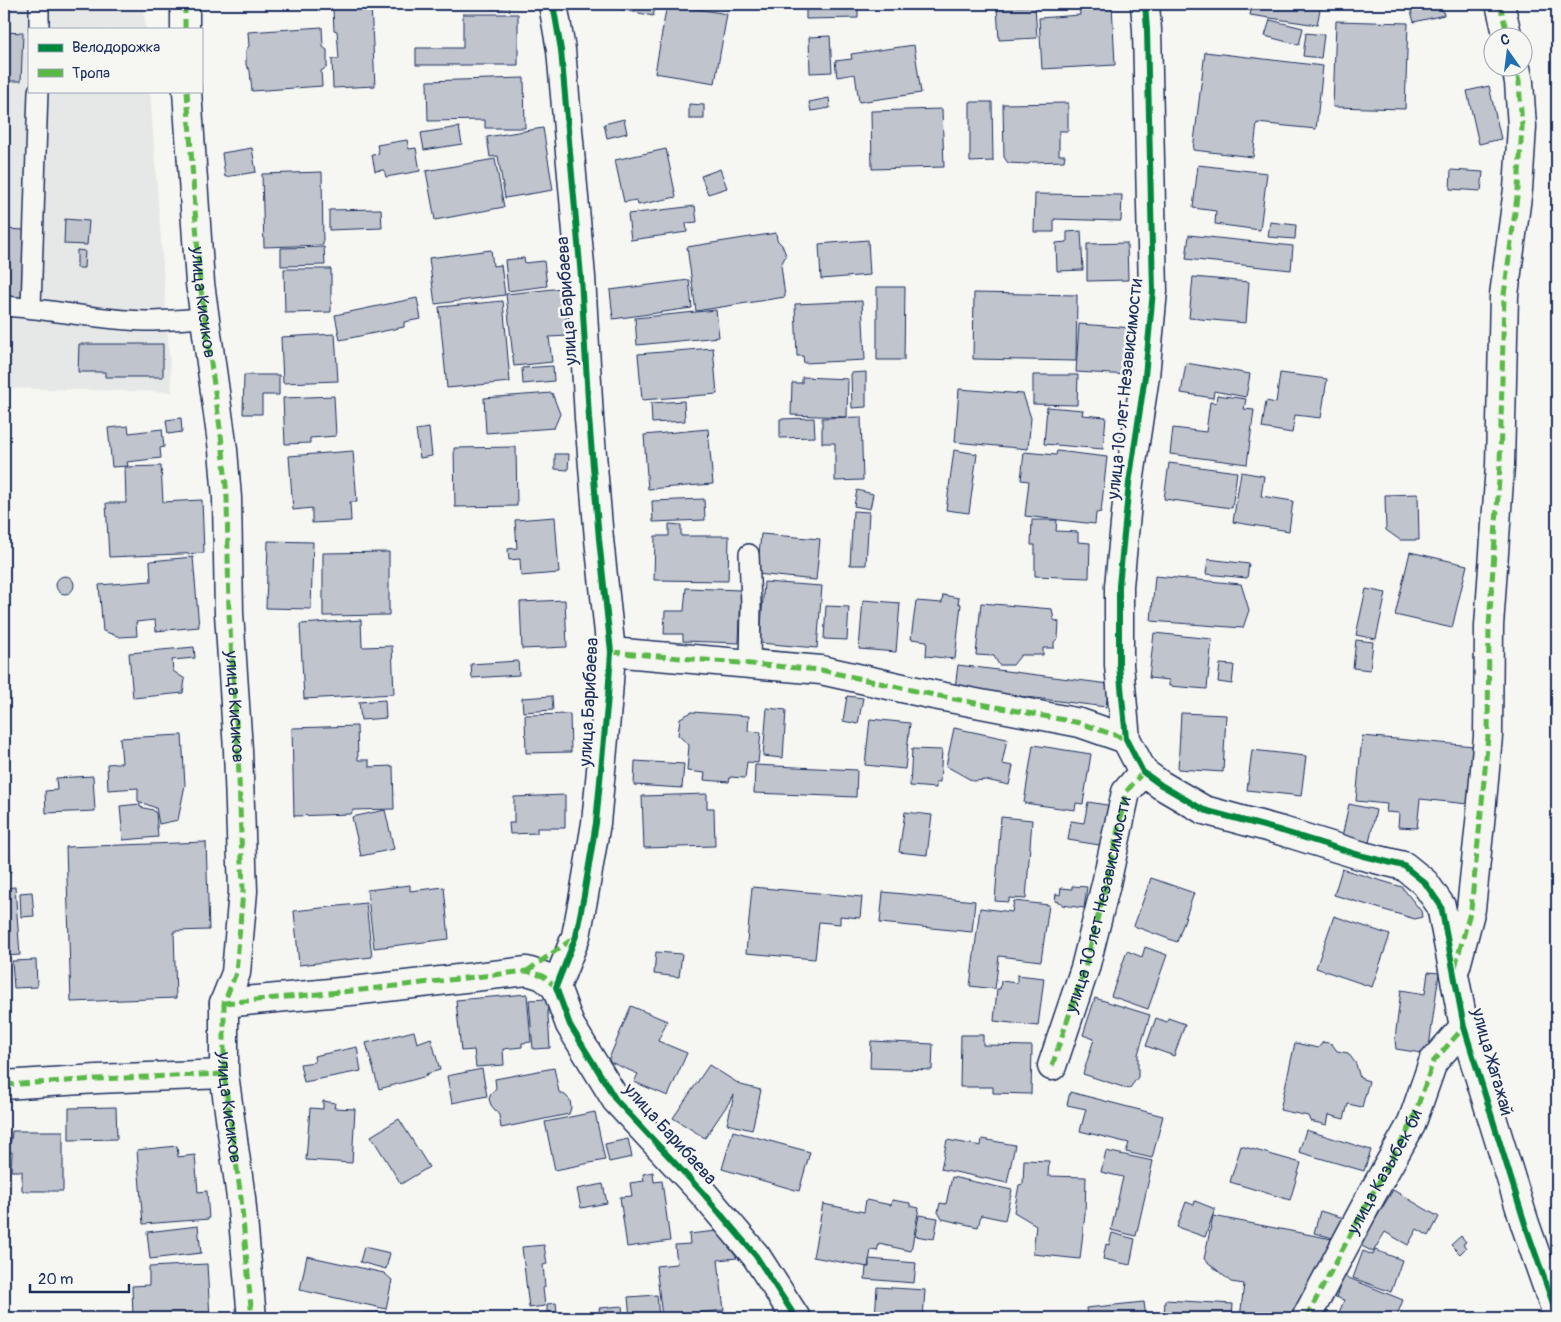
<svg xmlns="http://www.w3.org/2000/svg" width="1561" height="1322" font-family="Pangolin,sans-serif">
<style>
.built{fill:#e6e7e7}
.building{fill:#c0c4cd;stroke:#1b2f5e}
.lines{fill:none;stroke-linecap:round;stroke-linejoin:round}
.service-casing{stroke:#1b2f5e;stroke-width:22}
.minor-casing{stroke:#1b2f5e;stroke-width:31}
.service{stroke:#f6f6f2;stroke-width:19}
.minor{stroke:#f6f6f2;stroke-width:28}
.quiet{stroke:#58b947;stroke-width:5;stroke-dasharray:10 5;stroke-linecap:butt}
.cycleway-casing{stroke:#f6f6f2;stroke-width:9}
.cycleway{stroke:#00873e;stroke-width:6}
.labels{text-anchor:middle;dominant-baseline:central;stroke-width:5;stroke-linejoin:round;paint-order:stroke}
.street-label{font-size:18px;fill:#1b2f5e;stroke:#f6f6f2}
</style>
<rect width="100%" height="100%" fill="#f6f6f2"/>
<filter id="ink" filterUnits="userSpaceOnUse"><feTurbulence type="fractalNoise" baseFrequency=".02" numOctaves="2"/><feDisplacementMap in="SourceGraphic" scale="10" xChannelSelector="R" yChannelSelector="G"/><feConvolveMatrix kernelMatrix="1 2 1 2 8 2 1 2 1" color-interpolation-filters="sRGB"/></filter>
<g filter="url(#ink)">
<polygon class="built" points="4,4 144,4 145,29 29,29 29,91 150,91 172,392 4,388"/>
<g class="building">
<polygon points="491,4 521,4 522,6 491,9"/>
<polygon points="596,4 656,4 653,16"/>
<polygon points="667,4 727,14 715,83 655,73"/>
<polygon points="718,4 739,4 737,10 718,5"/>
<polygon points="806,4 858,4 858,18 806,19"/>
<polygon points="951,4 971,4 971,6 952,9"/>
<polygon points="1079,4 1112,4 1115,65 1042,69 1039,18 1080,15"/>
<polygon points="1246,4 1321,4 1317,25 1250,15 1252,6"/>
<polygon points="1409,4 1441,4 1444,15 1414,22"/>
<polygon points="371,5 375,86 333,88 332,59 339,59 337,31 334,30 333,10 336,7"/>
<polygon points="1035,6 1037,38 999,40 997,7"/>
<polygon points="463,14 518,14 518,65 416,65 416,48 463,48"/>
<polygon points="1270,20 1303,28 1299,45 1265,36"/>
<polygon points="1336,21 1408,23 1405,109 1333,107"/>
<polygon points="322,27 323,47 327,50 327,67 321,71 322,86 252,91 250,71 246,65 246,50 249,46 248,32"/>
<polygon points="4,32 23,33 21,81 4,81"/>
<polygon points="1306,33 1324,35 1321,58 1303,56"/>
<polygon points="830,36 832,72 810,73 809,37"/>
<polygon points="914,45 921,93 859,102 855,74 837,77 835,61 852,59 851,54"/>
<polygon points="1205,52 1323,66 1316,129 1257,123 1253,157 1193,150"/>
<polygon points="524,78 525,128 485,128 485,120 428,121 427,81"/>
<polygon points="1489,86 1501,139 1479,144 1467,91"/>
<polygon points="829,98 830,108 811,111 809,102"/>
<polygon points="970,102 992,102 993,161 970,162"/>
<polygon points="1068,103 1068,131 1059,131 1059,155 1065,155 1064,161 1032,162 1028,164 1008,163 1004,157 1003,104"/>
<polygon points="689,104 704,105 704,119 689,119"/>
<polygon points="942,109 944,167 872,169 871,111"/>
<polygon points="624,119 627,133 607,138 604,124"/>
<polygon points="459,127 462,144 424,150 421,133"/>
<polygon points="543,128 553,190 505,198 498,156 490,157 487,137"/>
<polygon points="407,140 409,149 416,148 420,171 386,177 384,170 375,171 372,155 379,154 377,145"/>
<polygon points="252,148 256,172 225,177 222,153"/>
<polygon points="666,149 676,197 638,205 637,200 624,202 615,160"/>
<polygon points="495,159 504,207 435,220 426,171"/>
<polygon points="1198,165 1267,173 1260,230 1215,224 1216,211 1193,208"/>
<polygon points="720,169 727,188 708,194 701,176"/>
<polygon points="1451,170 1483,172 1481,191 1450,189"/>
<polygon points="322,172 323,245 264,247 262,174"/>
<polygon points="1035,194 1122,195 1121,221 1054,219 1054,232 1034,232"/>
<polygon points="695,206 697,222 686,223 687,232 631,240 628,214"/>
<polygon points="381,209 382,228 329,230 329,210"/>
<polygon points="65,219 89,221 87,245 64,244"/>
<polygon points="1270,222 1296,225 1295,239 1268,237"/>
<polygon points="4,229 24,230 22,302 4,302"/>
<polygon points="1081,231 1083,270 1057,271 1056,243 1067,242 1067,232"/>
<polygon points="776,233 777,240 782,245 786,255 781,265 785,297 696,311 687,247"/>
<polygon points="1189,235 1293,246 1291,270 1186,259"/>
<polygon points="868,240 870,275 821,279 819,244"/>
<polygon points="1127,243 1128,280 1087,281 1087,244"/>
<polygon points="324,247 325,265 281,266 281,248"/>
<polygon points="77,250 85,251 84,268 77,268"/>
<polygon points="491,250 493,266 501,265 505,295 435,304 429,258"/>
<polygon points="524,258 525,263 544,261 547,286 508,291 505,260"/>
<polygon points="284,269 331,269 331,312 285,313"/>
<polygon points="1193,277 1249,282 1246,323 1189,318"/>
<polygon points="689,280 692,308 613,319 610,290"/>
<polygon points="877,287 905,287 904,360 877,360"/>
<polygon points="563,288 568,336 549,337 552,362 514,366 506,294"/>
<polygon points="974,293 1077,295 1076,361 973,359"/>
<polygon points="417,298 421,319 404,322 404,327 340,340 335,315"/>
<polygon points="503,301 510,382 447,388 439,307"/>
<polygon points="862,301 865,360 804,363 803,356 797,356 795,304"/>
<polygon points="716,310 719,337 637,345 635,318"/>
<polygon points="1079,324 1133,328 1130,375 1076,372"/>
<polygon points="335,334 338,381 283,383 281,337"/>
<polygon points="79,344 163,344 163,377 105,377 105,372 78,372"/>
<polygon points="713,348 717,394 642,400 638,354"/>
<polygon points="1186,363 1250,374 1246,397 1214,391 1213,398 1181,393"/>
<polygon points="553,366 554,381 523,384 522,368"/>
<polygon points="866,372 866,407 852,408 851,373"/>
<polygon points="1280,373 1327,379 1321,418 1295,415 1292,433 1262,428 1266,401 1276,403"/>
<polygon points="244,375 279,375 279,395 262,395 262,414 243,414"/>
<polygon points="1033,375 1078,375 1077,405 1033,404"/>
<polygon points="802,377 848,379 847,417 791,415 792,383 802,383"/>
<polygon points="959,389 1023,394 1031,418 1028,449 955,442"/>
<polygon points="552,393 560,414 554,428 486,433 484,398"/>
<polygon points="1217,395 1246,399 1244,409 1254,410 1247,464 1170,454 1173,428 1206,432 1210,402 1216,403"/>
<polygon points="334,396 336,436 310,438 310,443 285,444 283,398"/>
<polygon points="684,401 685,421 652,423 651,403"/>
<polygon points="1047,407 1083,410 1082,415 1106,417 1103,449 1044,444"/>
<polygon points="861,417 863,480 835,481 835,443 822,443 822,418"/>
<polygon points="181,418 182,432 168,434 166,420"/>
<polygon points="814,418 815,437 780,438 780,419"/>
<polygon points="128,426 129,433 162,429 164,447 160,448 161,458 127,462 128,466 112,467 108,428"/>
<polygon points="429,428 432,456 420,458 416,430"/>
<polygon points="708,429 713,484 648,489 644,435"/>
<polygon points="516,447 517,506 455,507 454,448"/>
<polygon points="954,450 977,454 969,513 946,510"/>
<polygon points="353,451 357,502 350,502 351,521 312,523 312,508 293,510 289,456"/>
<polygon points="1057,451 1107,457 1101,512 1096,513 1095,524 1025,516 1029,481 1021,480 1024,452 1056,455"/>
<polygon points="555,454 569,454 568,470 555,469"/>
<polygon points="1169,463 1237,472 1232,508 1164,499"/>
<polygon points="161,466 163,502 202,500 204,553 109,557 106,503 126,503 125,467"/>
<polygon points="1241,472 1264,476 1261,496 1293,501 1289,531 1233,522"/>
<polygon points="857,490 873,494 870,509 854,506"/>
<polygon points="1418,494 1419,540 1400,540 1386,530 1385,495"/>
<polygon points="704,499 705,520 653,522 652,501"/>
<polygon points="853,511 869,512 866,565 850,565"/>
<polygon points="555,517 559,573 521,576 520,559 509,560 508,549 517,548 515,520"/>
<polygon points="1032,520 1057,520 1056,531 1078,532 1078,542 1090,543 1089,578 1035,576 1035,545 1031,545"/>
<polygon points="669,524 681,525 681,536 729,536 728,581 654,580 655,536 669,536"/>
<polygon points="761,534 820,539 816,580 757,574"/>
<polygon points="268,541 313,542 311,609 266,608"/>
<polygon points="389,552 389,615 323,616 323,553"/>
<polygon points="1410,552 1467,565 1452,628 1395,615"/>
<polygon points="193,557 199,627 156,631 155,620 136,622 137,636 120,637 103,631 99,585 151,581 150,561"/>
<polygon points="1208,559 1249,564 1247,578 1206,574"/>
<polygon points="1155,576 1241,584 1249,610 1243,628 1151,621"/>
<circle cx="65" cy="585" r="9"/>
<polygon points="764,582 822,586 817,648 760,643"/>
<polygon points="686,588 741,590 739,643 683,641 683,634 664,634 665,611 684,611"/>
<polygon points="1366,589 1386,593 1376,639 1356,635"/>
<polygon points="943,595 959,598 958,603 961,604 955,659 926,656 927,641 911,639 916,601 942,603"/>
<polygon points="565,600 567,647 522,649 520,602"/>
<polygon points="863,600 900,603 896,652 859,649"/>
<polygon points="981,603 1052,609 1054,620 1059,622 1058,638 1054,642 1054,648 1043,648 1043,655 1021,655 1013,665 999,665 994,656 976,655"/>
<polygon points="826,606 849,607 847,640 824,639"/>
<polygon points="361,620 362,647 392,646 394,694 304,699 300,624"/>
<polygon points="1154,633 1212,639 1207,689 1169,686 1169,680 1149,678"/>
<polygon points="1356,640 1373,642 1370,670 1353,668"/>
<polygon points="194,647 195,658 172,660 173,671 185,679 183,693 133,698 129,653"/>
<polygon points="518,661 519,675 472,678 471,664"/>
<polygon points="1220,664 1234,665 1232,684 1218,682"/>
<polygon points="958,665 1109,684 1106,707 955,688"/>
<polygon points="552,696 553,710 523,712 522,698"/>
<polygon points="847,696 863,698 858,724 843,721"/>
<polygon points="385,700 386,718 361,720 359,702"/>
<polygon points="767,708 786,710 783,758 763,756"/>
<polygon points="692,712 749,716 748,731 761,732 758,763 747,762 745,778 730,777 729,782 704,780 705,773 687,771 689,745 678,735 680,718"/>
<polygon points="1181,713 1226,715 1223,772 1178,769"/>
<polygon points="570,714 571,752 526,753 525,715"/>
<polygon points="870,719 910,723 905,769 865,765"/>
<polygon points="357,726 358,760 369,760 369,767 393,766 394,809 353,810 351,814 294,816 292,728"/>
<polygon points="954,728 1007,739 1002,764 1013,766 1009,785 986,780 973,781 946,766"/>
<polygon points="182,735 185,785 178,820 159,824 156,808 138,801 138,788 108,790 107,764 122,763 120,738"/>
<polygon points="1362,736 1474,746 1468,804 1420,799 1417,828 1398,827 1399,813 1386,812 1387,804 1356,801"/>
<polygon points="1033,745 1091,754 1083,804 1076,803 1075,810 1024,803"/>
<polygon points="912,749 942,750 940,782 936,782 936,788 910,786"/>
<polygon points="1252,750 1306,756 1301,796 1247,790"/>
<polygon points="635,761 684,764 682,788 634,785"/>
<polygon points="755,765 857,770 856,797 754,793"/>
<polygon points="93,776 95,811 46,813 45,791 57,790 56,778"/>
<polygon points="707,794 707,808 714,808 715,846 644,848 642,796"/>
<polygon points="565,795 565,828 537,828 537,833 510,834 509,823 514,823 514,797"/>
<polygon points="1088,802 1113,806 1106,846 1068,840 1071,821 1084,823"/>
<polygon points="140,804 140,807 153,810 156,813 158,837 123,840 120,806"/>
<polygon points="1349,804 1376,810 1369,843 1342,837"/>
<polygon points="385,810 394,849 361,856 352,817"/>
<polygon points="905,812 932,815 927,855 899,852"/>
<polygon points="1001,817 1032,820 1026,899 1009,898 1009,902 995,901"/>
<polygon points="206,842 209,930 174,931 176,998 71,1002 66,847"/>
<polygon points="9,843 11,872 4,872 4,844"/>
<polygon points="1342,869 1402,887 1421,911 1422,917 1415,919 1334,895"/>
<polygon points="1151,878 1194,893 1177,942 1134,926"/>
<polygon points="410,885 410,891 444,887 449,939 374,948 367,890"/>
<polygon points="1072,886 1087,887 1084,908 1062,905 1062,903 1055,901 1056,894 1060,895 1061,888 1072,889"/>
<polygon points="15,887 20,955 4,956 4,888"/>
<polygon points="752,887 862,897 860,918 840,916 840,924 819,922 815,959 746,953"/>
<polygon points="32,892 34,916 21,917 20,893"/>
<polygon points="883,892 975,901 972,932 880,923"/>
<polygon points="1014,901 1049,905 1041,961 999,956 995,989 970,986 980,908 1012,912"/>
<polygon points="366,903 372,957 299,965 294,911"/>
<polygon points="1334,916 1390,935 1372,987 1316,968"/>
<polygon points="1145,947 1167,955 1148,1009 1111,996 1127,951 1142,957"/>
<polygon points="656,952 682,954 679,977 654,974"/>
<polygon points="36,960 37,987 14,988 12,961"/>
<polygon points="1428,972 1439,973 1428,1054 1396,1049 1395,1039 1401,990 1425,994"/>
<polygon points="1017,975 1044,978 1038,1026 994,1021 997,989 1000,989 1001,981 1017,983"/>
<polygon points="527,994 531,1042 522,1043 522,1047 503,1049 504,1065 476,1067 474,1050 461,1051 456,1000"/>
<polygon points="1095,998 1150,1015 1138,1054 1138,1077 1129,1089 1083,1074 1094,1039 1083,1035"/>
<polygon points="547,999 550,1048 533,1049 529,1000"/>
<polygon points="631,1006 667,1021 658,1041 687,1053 668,1096 634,1082 638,1074 608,1061"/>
<polygon points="1156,1018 1167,1022 1168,1018 1185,1024 1174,1056 1146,1046"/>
<polygon points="414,1031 417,1043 431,1038 440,1070 426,1074 427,1076 379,1089 366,1043"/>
<polygon points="961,1035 983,1035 983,1045 1032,1046 1031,1094 993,1093 993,1087 960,1087"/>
<polygon points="871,1041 933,1044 932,1070 870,1068"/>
<polygon points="1323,1042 1332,1044 1337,1051 1348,1053 1356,1064 1360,1078 1369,1081 1362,1107 1348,1104 1344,1119 1329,1115 1327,1125 1310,1121 1308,1116 1280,1110 1295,1043 1318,1048"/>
<polygon points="357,1047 361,1071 304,1082 300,1064 315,1062 314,1056"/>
<polygon points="709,1065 741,1085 761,1090 752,1130 727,1124 734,1095 705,1138 673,1118"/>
<polygon points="554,1068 559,1092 565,1095 570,1100 571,1108 569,1114 501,1128 499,1115 491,1105 489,1099 491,1094 496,1088 495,1079"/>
<polygon points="482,1069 487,1096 452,1103 447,1076"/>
<polygon points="1070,1092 1163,1116 1152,1158 1126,1152 1129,1143 1080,1131 1086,1109 1067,1105"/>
<polygon points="323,1101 335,1103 334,1108 355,1109 352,1163 306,1160 310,1108 323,1109"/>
<polygon points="116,1107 117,1139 69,1140 69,1108"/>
<polygon points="595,1112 605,1160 555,1170 545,1122"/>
<polygon points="399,1119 429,1167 401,1184 371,1136"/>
<polygon points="1306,1130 1371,1150 1364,1171 1299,1152"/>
<polygon points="12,1131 63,1131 63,1191 22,1191 22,1171 11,1171 12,1152 5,1152 4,1141 11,1141"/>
<polygon points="733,1131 810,1152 799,1191 722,1169"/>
<polygon points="628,1139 632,1157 609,1162 605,1144"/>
<polygon points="982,1139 1015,1145 1007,1183 941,1169 947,1140 981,1146"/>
<polygon points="177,1146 178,1157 195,1155 198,1192 207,1191 209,1219 143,1224 137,1150"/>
<polygon points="1241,1146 1301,1163 1290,1200 1230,1182"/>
<polygon points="1106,1151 1153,1161 1136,1236 1111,1230 1123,1177 1101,1172"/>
<polygon points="1024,1160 1049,1161 1048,1176 1086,1177 1085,1214 1080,1259 1033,1254 1036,1225 1014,1212 1019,1185 1023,1184"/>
<rect x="4" y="1166" width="4" height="29"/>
<polygon points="653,1172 654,1182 662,1181 670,1241 627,1247 620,1197 632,1196 630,1183 644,1181 643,1174"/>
<polygon points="952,1177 1012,1190 1005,1220 981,1215 978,1227 942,1219 938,1212 940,1203 946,1204"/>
<polygon points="603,1184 607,1203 581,1208 577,1189"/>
<polygon points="1393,1190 1439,1217 1429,1236 1417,1229 1408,1245 1385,1232 1373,1252 1360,1245"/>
<polygon points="866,1200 891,1205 892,1200 910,1203 910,1206 919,1208 911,1251 879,1244 877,1251 871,1250 868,1267 813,1257 823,1204 864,1212"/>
<polygon points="1195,1201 1215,1209 1205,1237 1177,1227 1186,1202 1194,1205"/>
<polygon points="1320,1211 1344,1218 1333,1238 1314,1233"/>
<polygon points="919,1215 938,1218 934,1239 915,1236"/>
<polygon points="1213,1216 1332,1239 1295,1318 1240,1318 1244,1284 1231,1282 1204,1259"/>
<polygon points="198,1226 201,1253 150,1259 147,1232"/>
<polygon points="717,1231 737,1258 718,1260 724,1310 662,1317 656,1266 677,1264 675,1245 690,1244 689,1234"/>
<polygon points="1112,1233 1135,1239 1130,1265 1103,1259 1106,1244 1109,1245"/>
<polygon points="1461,1236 1466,1242 1463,1244 1466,1248 1460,1254 1451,1245"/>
<polygon points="544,1245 547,1264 543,1265 545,1287 543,1288 545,1306 529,1308 522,1247"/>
<polygon points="364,1247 390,1253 386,1269 360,1262"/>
<polygon points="1375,1250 1402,1260 1391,1292 1353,1278 1363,1251 1373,1255"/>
<polygon points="307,1256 384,1273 392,1280 386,1309 300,1290"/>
<polygon points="869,1259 916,1263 914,1283 865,1279 866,1267 869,1267"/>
<polygon points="207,1264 210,1318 133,1318 132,1286 149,1285 149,1267"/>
<polygon points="1344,1276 1403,1300 1396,1318 1337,1318 1344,1300 1336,1297"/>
<polygon points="877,1287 925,1290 923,1318 875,1318"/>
<polygon points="657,1295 659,1318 630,1318 628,1297"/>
<polygon points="1165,1300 1233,1304 1232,1318 1164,1318"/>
<polygon points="1144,1302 1146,1318 1087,1318 1086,1308"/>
<polygon points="556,1303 557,1312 547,1312 547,1304"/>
<polygon points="622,1306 623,1317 600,1318 599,1308"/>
<polygon points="381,1312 381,1318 293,1318 293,1317"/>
<polygon points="424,1316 455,1318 424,1318"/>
</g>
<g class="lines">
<defs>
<g id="service">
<polyline points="39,4 39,29"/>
<path d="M4,306C51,309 98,320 146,321C166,321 185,319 204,318"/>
<polyline points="31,307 38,91"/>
<polyline points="749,554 751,605 750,664"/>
</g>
<g id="minor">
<polyline points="185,4 185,29"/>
<polyline points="553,4 561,50 581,277 589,418 599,539 611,652 608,696 596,823 584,895 576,936 556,987 570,1025 616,1100 702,1192 756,1256 796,1318"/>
<polyline points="1145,4 1147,30 1153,291 1145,376 1129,483 1119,586 1119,665 1126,739 1143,772 1161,785 1204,810 1282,831 1363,856 1404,866 1425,883 1441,906 1464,1027 1525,1224 1557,1315"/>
<polyline points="1500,4 1508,38"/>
<path id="s1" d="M187,91L200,283L223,450L227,498L229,613L238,750L243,891L236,973L224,1003V1074L241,1198L252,1318"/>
<polyline points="611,652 821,670 934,695 1080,723 1126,739"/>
<polyline points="1456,966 1471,909 1481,813 1488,736 1489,626 1500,465 1504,295 1518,189 1522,127 1519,82 1516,68"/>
<polyline points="224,1003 361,990 527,971 543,976 556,987"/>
<path id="s2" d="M1052,1066L1085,968L1106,884L1126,792L1143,772"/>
<polyline points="4,1085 97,1079 224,1074"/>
<path id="s3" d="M1306,1318L1371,1196L1411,1125L1433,1062L1464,1027"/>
</g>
</defs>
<use href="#service" class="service-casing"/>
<use href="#minor" class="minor-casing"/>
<use href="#service" class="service"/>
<use href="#minor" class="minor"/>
<g class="quiet">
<polyline points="185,4 185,29"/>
<polyline points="1500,4 1508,38"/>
<polyline points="187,91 200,283 223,450 227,498 229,613 238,750 243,891 236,973 224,1003 224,1074 241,1198 252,1318"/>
<polyline points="611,652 821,670 934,695 1080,723 1126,739"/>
<polyline points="1455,967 1471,909 1481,813 1488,736 1489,626 1500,465 1504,295 1518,189 1522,127 1519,82 1516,68"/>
<polyline points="527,971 574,938"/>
<polyline points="224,1003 361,990 527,971 543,976 556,987"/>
<polyline points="1052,1066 1085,968 1106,884 1126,792 1143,772"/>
<polyline points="4,1085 97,1079 224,1074"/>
<polyline points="1306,1318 1371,1196 1411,1125 1433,1062 1464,1027"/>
</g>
<defs>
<g id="cycleway">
<polyline points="553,4 561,50 581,277 589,418 599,539 611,652 608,696 596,823 584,895 576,936 556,987 570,1025 616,1100 702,1192 756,1256 796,1318"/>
<polyline points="1145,4 1147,30 1153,291 1145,376 1129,483 1119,586 1119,665 1126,739 1143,772 1161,785 1204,810 1282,831 1363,856 1404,866 1425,883 1441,906 1464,1027 1525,1224 1557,1315"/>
</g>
</defs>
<use href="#cycleway" class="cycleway-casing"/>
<use href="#cycleway" class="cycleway"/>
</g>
</g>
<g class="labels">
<g class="street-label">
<text transform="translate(567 301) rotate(-94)">улица Барибаева</text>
<text stroke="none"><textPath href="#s1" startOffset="212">улица Кисиков</textPath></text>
<text transform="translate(1125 389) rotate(-84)">улица 10 лет Независимости</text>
<text transform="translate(589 702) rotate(-87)">улица Барибаева</text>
<text stroke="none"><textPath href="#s1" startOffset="618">улица Кисиков</textPath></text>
<text stroke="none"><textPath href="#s2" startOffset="168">улица 10 лет Независимости</textPath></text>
<text transform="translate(1492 1062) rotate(74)">улица Жагажай</text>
<text stroke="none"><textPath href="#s1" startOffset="1022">улица Кисиков</textPath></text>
<text transform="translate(670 1134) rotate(48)">улица Барибаева</text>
<text stroke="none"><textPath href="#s3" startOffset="166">улица Казыбек би</textPath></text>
</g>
</g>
<rect width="1561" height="1322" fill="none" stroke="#f6f6f2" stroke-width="20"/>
<rect x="10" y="10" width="1541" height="1302" fill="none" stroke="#1b2f5e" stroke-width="2" filter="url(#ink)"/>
<rect x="28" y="28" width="175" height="65" fill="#f6f6f2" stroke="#9ea6b7"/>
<rect x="38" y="44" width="25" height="8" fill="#00873e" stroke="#9ea6b7"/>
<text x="72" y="52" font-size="15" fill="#1b2f5e">Велодорожка</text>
<rect x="38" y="69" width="25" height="8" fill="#58b947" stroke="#9ea6b7"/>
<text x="72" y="78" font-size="15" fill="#1b2f5e">Тропа</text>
<g transform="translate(1508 52) rotate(346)"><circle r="24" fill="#f6f6f2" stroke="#9ea6b7"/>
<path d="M0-4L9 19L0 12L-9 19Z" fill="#1f6fb2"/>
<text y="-8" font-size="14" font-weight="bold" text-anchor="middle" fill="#1b2f5e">С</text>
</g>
<path d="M30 1284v8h99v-8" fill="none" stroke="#1b2f5e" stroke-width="2.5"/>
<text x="38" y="1284" font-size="15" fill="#1b2f5e" stroke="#f6f6f2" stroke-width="4" paint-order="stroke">20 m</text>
</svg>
